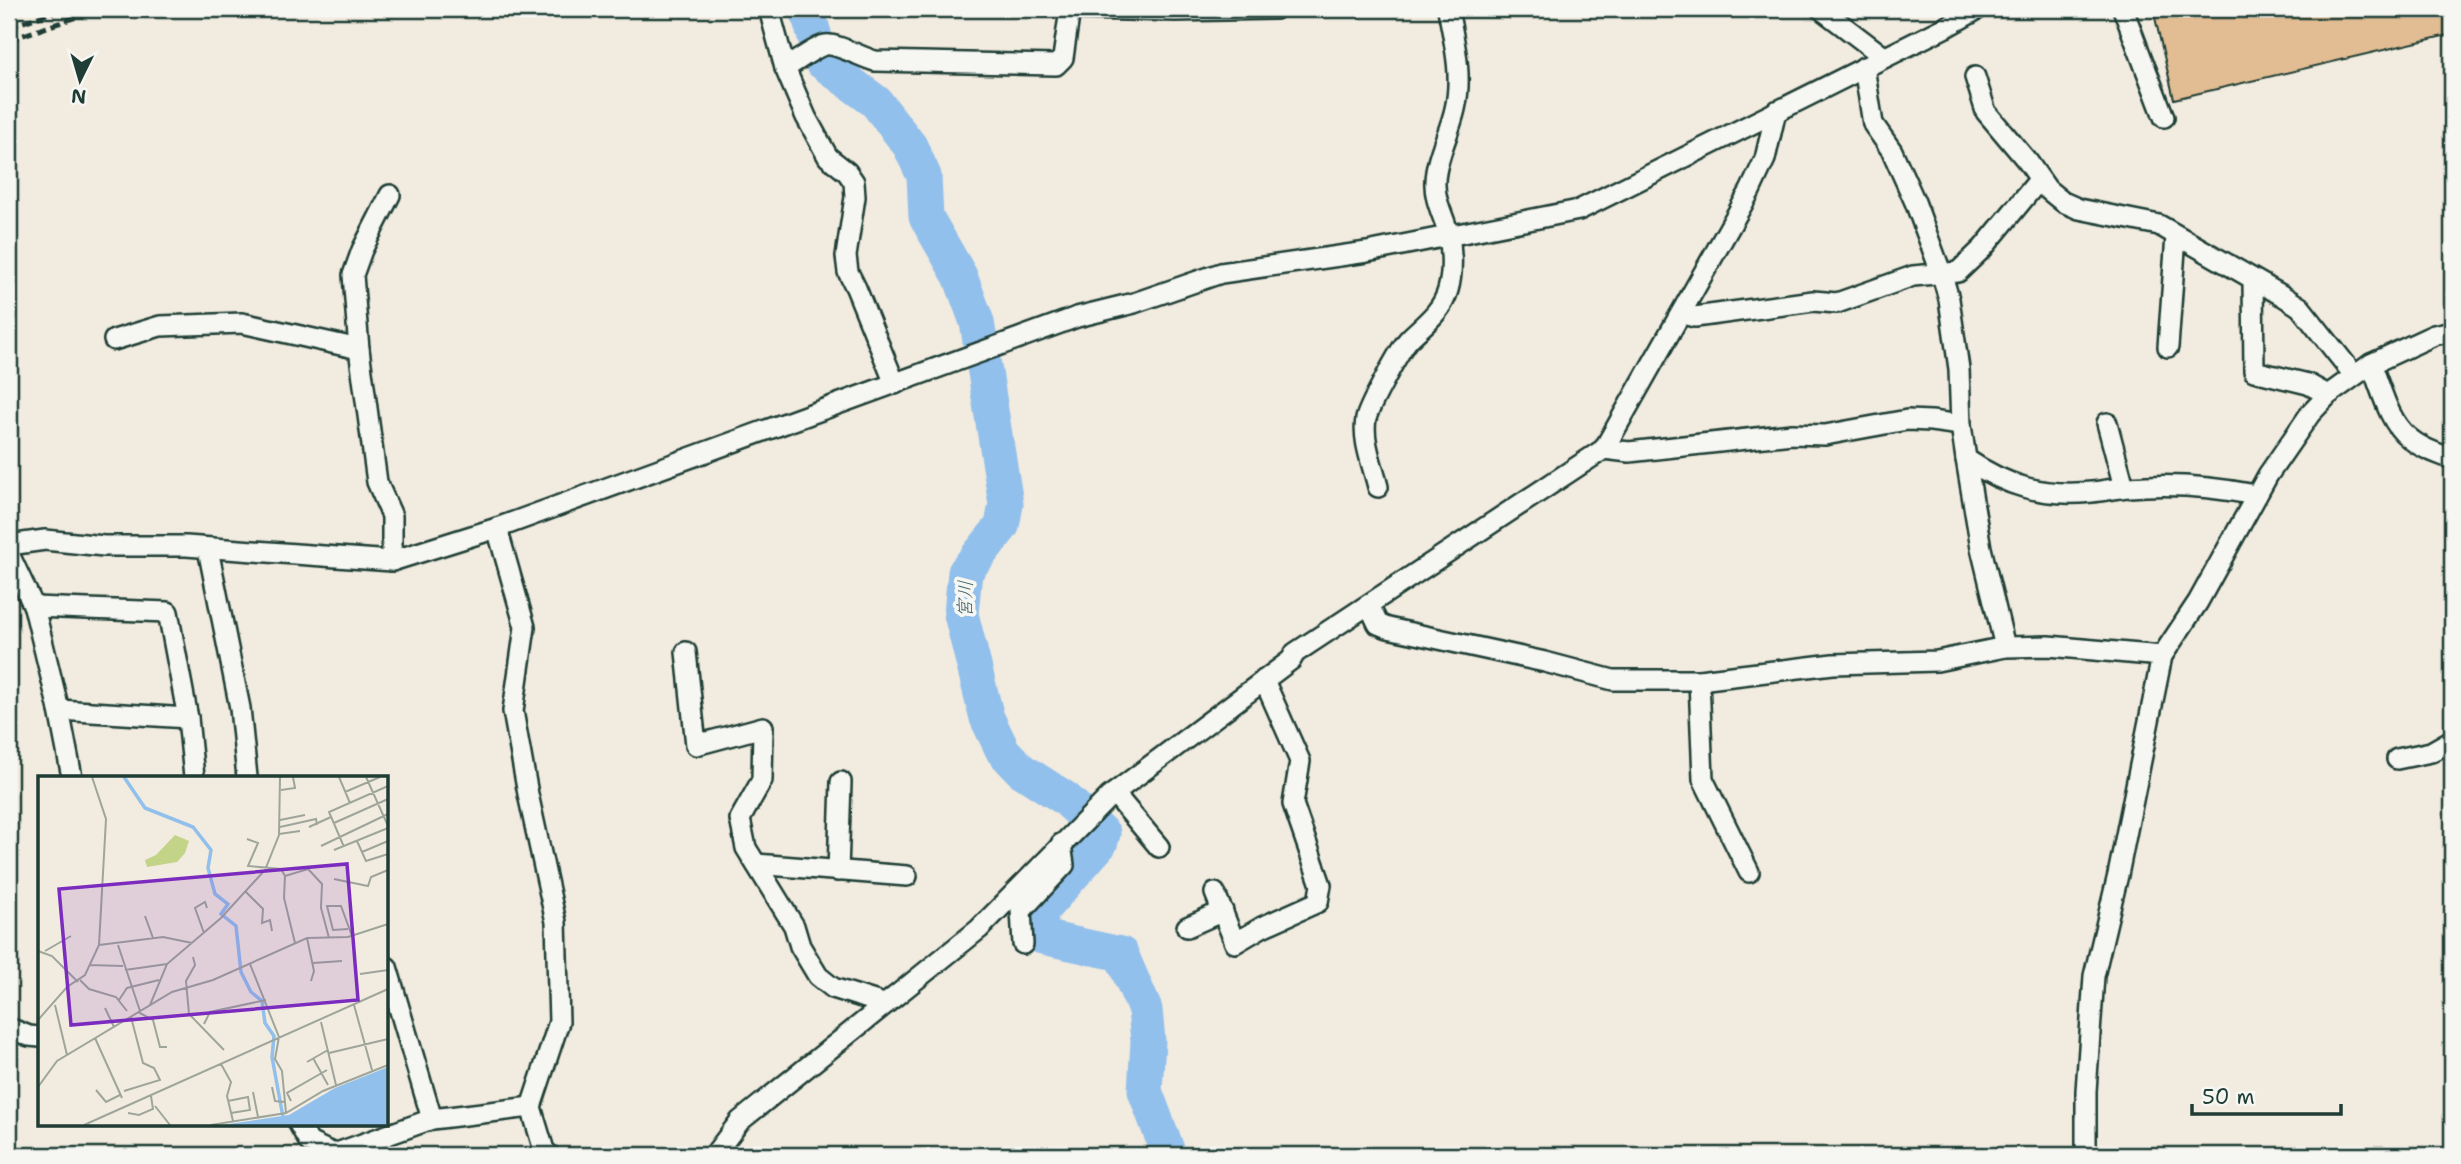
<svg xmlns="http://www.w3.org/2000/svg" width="2461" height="1164" font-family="'Shantell Sans','Klee One',sans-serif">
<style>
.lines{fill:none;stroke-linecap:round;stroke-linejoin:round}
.river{stroke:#92c0ec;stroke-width:35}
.building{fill:#e2bd93;stroke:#1f3d34;stroke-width:2}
.minor-casing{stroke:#1f3d34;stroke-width:24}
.minor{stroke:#f6f6f2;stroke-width:19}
.rail{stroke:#1f3d34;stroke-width:5;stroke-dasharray:10 5;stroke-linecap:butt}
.labels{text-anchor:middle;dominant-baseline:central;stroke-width:7;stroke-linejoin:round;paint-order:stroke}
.water-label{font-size:19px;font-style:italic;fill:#3c5e62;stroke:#f6f6f2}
.inset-river{fill:none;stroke:#92c0ec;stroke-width:3.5}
.inset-road{fill:none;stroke:#9ea59b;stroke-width:2}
.view{fill:#7b2cbf;fill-opacity:0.15;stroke:#7b2cbf;stroke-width:3.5}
.inset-edge{fill:none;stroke:#1f3d34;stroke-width:3.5}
</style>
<rect width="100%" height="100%" fill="#f2ebdf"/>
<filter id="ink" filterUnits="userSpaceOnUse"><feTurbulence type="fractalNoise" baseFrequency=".0143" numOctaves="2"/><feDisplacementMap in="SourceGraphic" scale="14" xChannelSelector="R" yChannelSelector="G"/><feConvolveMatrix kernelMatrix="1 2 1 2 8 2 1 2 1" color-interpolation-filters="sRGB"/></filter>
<g filter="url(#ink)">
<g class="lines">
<polyline class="river" points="807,9 822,62 876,102 910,146 924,176 926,217 960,276 977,322 1006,504 1002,526 965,572 961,614 987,718 1003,751 1021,770 1066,799 1103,834 1100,844 1040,912 1042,937 1121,954 1145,1010 1148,1041 1145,1091 1169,1155"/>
</g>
<polygon class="building" points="2153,9 2449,9 2452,34 2174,99"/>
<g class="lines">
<defs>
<g id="minor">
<polyline points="769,9 785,68 806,117 828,157 847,172 854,182 855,197 846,256 848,272 856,288 895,384"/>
<polyline points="1073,9 1176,11 1275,9"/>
<polyline points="1821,9 1884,57"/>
<polyline points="2123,9 2164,117"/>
<polyline points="1864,67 1873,124 1892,151 1915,202 1942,275 1949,299 1959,369 1961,425 1966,459 1981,548 2005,647"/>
<path d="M785,68C795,63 815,47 825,45C836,43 863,58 875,61L1056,65L1063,58L1070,9"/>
<polyline points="1975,77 1986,112 2028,162 2047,189 2063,202 2079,209 2159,225 2283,296 2300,307 2354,375"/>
<polyline points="390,195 362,250 353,275 359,349 377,482 392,516 392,561"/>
<polyline points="2253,280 2254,371 2308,384 2328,395"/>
<polyline points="1682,314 1695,317 1813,301 1837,303 1913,276 1958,272 1983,248 2039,180"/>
<polyline points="114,340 160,326 242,323 359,349"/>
<polyline points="2168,347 2176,236"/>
<path d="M2371,364C2381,387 2388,421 2408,437C2420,448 2437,453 2452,459"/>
<polyline points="2107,423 2124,487"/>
<polyline points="1604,449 1629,452 1792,434 1825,435 1907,420 1931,421 1961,425"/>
<path d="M1966,459C2006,486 2042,497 2092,492C2104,491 2116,488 2129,487C2171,483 2215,487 2256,495"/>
<path d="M1378,487C1373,466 1362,440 1366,419C1368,408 1401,347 1409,339C1424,324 1442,312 1448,290C1453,273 1452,250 1448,232C1443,214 1434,200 1435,181C1436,157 1450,132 1455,109C1463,75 1454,42 1448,9"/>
<polyline points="497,528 525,627 513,711 528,794 556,922 559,1022 531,1107 544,1150 549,1155"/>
<polyline points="9,545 45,540 104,546 186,546 392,561 497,528 1077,317 1134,303 1221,273 1367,252 1579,210 1946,27 1978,9"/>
<polyline points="208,549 240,708 247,777"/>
<polyline points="9,554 34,607 59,710 72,777"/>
<polyline points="1369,605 1378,624 1388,628 1545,662 1613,680 1699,680 1833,664 1937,661 2005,647 2049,646 2162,656"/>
<polyline points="34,607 168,612 188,718 194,777"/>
<polyline points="686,652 696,745 763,727 762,780 740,819 746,848 794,926 800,946 818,976 833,988 884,1004"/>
<polyline points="1699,680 1703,779 1749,872"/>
<polyline points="59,710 188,718"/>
<polyline points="2397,759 2431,752 2452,740"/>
<polyline points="1114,793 1159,847"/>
<polyline points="756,864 907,876"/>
<polyline points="838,871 841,782"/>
<polyline points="1215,893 1235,943 1262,927 1318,902 1321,885 1293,804 1300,761 1264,680"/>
<polyline points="1187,927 1223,911"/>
<polyline points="1023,944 1021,911 1064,865 1061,844"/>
<polyline points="387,967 432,1119"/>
<polyline points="9,1028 29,1036 40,1037"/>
<polyline points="299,1124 309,1142 334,1154 432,1119 531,1107"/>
<polyline points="714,1155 740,1121 979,929 1110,796 1291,660 1295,653 1604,449 1750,191 1765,159 1776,111"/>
<polyline points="2086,1155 2086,1091 2094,976 2118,875 2162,656 2198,602 2268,475 2310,414 2328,395 2371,364 2434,335 2452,331"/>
</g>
</defs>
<use href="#minor" class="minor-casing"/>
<use href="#minor" class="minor"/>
<g class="rail">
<polyline points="9,27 62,9"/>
<polyline points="9,40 100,9"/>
</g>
</g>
</g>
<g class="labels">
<g class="water-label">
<text transform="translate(965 599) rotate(-89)">宮川</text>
</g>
</g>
<g transform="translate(38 776)">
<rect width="350" height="350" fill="#f2ebdf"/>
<path d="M137,59L151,65L147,77L139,86L109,91L107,84L118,79Z" fill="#c3d489"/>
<path d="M350,291V349H184L251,339L297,312Z" fill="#92c0ec"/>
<path class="inset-river" d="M86,1L107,32L155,51L173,74L170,92L177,118L190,128L183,138L198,150L203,196L213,216L224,225L227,247L236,260L234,281L245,341"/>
<path class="inset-road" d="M301,1L312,27M328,1L350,50M243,14L257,12L255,1M307,16L342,1M242,44L267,39M296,47L350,23M242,51L278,43L279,49M271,51L293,41M241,58L262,55M209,63L220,67L210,90L243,93L247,100M319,65L328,85L350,78M283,70L350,38M306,71L291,36L350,10M296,74L350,52M324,76L350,65M247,100L270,93L284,108L283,132L291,162M247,100L246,122L257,167M296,103L330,110L333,101L350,94M208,116L225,133L224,147L232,144L234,155M107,140L115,162M310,153L295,154L289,130H303L314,160M166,157L157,132L167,126L169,132M269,162L276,195L273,205M61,169L125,161L154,167M80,169L102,235M0,175L14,180L40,206M7,175L33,160M155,181L157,189L148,205L151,238L186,274M275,187L304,185M212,188L241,261L237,283L244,295L248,337M52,189L85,190M87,194L129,188M322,198L350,194M42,204L51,213L78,221L89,235M81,224L89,212L121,204M17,229L29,279M112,229L129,188L183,142L227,94L241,59L242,1M316,229L334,294M67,232L76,251M100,236L115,244L122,271H129M0,244L29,211L47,199L61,169L68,43L54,1M283,246L298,309M166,248L172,236L228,224M57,262L84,322M291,277L350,263M275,282L290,309M269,286L290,274M183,288L193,306L189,320L195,345M0,311L19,285L134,216L175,204L269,162L310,161L350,148M234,311L237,325L247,326M58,314L68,326L82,319M86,315L122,304L116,292L105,287L93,241M215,316L220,341M190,325L210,321L212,334L193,337M253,325L249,317L289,294M117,330L132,349M90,337L101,339L115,333L113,320M46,349L350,213M173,349L248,337L285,315L350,289"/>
<path class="view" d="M309,88L320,224L33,249L21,113Z"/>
<rect width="350" height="350" class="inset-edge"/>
</g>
<rect width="2461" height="1164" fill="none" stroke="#f6f6f2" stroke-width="35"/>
<rect x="18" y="18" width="2426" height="1129" fill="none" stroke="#1f3d34" stroke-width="2.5" filter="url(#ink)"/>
<g transform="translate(80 80) rotate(185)" stroke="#f6f6f2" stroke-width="5" paint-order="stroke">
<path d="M0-5L12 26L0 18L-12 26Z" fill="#1f3d34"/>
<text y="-10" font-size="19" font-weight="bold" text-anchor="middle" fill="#1f3d34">N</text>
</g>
<path d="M2192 1104v10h149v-10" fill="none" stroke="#1f3d34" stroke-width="3.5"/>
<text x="2202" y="1104" font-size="21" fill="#1f3d34" stroke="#f6f6f2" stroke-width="5" paint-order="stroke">50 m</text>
</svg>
